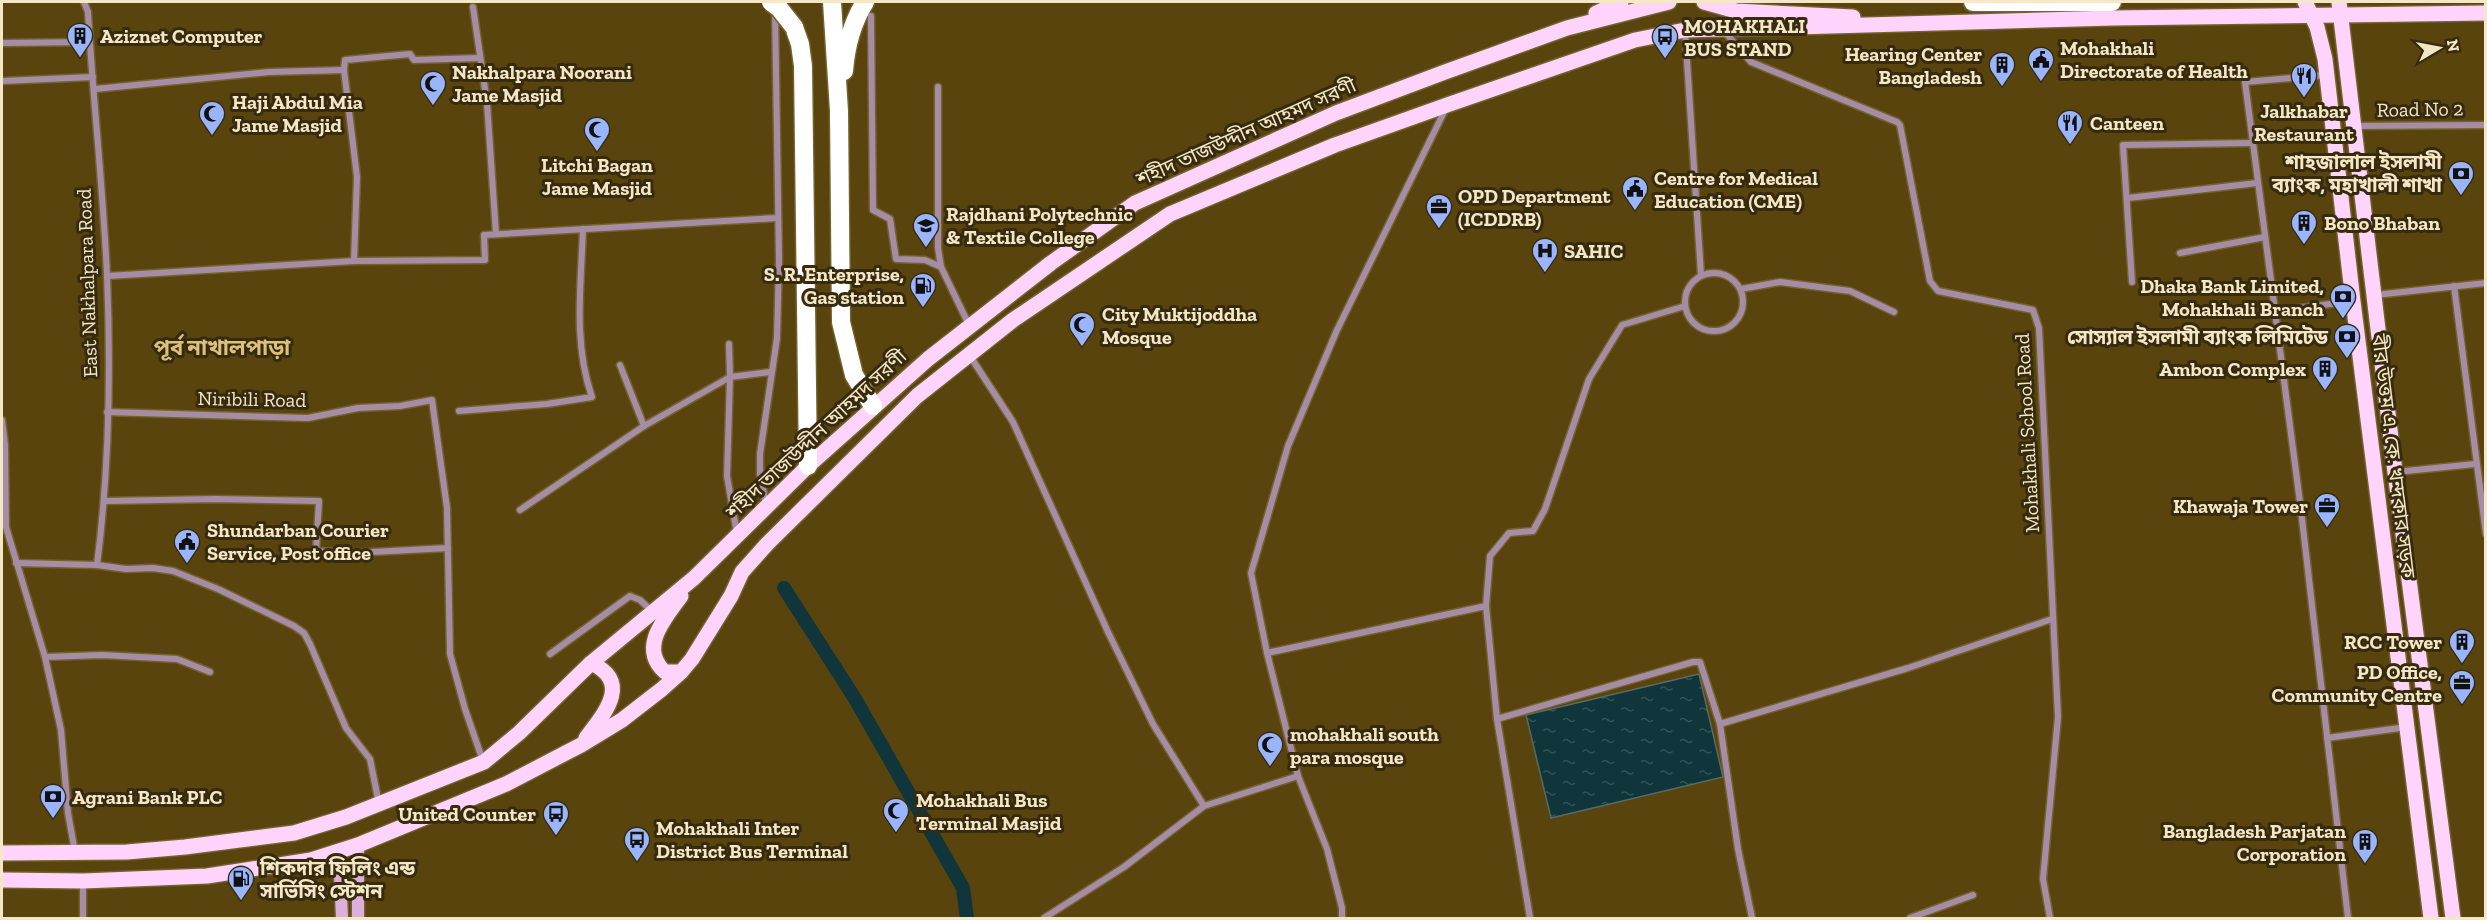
<svg xmlns="http://www.w3.org/2000/svg" width="2487" height="920" font-family="'Zilla Slab','Noto Sans Bengali',serif">
<style>
.water{fill:url(#water-ripples);stroke:#556b64;stroke-width:1.5}
.lines{fill:none;stroke-linecap:round;stroke-linejoin:round}
.canal{stroke:#10363b;stroke-width:14}
.street-casing{stroke:#74612d;stroke-width:9}
.secondary-casing{stroke:#74612d;stroke-width:15}
.primary-casing{stroke:#74612d;stroke-width:18}
.highway-casing{stroke:#74612d;stroke-width:21}
.street{stroke:#a68ca5;stroke-width:6}
.secondary{stroke:#dbb1da;stroke-width:12}
.primary{stroke:#fed3fc;stroke-width:15}
.highway{stroke:#fff;stroke-width:18}
.highway-bridge-casing{stroke:#74612d;stroke-width:21;stroke-linecap:butt}
.highway-bridge{stroke:#fff;stroke-width:18}
.labels{text-anchor:middle;dominant-baseline:central;stroke-width:6;stroke-linejoin:round;paint-order:stroke}
.poi-label{font-size:20px;font-weight:bold;fill:#f5e6c5;stroke:#372b0f;text-anchor:start}
.street-label{font-size:20px;fill:#f5e6c5;stroke:#372b0f}
.quarter-label{font-size:22px;font-weight:bold;fill:#ddc07b;stroke:#372b0f}
</style>
<defs>
<pattern id="water-ripples" width="26" height="14" patternUnits="userSpaceOnUse" patternTransform="scale(1.5)"><rect width="26" height="14" fill="#10363b"/><path d="M2 4q2-2 4 0t4 0M15 11q2-2 4 0t4 0" fill="none" stroke="#335356"/></pattern>
</defs>
<rect width="100%" height="100%" fill="#58440c"/>
<polygon class="water" points="1699,674 1723,777 1551,818 1526,715"/>
<g class="lines">
<polyline class="canal" points="784,588 854,697 963,888 967,918"/>
<defs>
<g id="street">
<path d="M84,2L88,12C93,100 103,187 107,275C111,370 109,471 97,565"/>
<polyline points="473,7 487,103 496,234"/>
<polyline points="871,16 873,210 890,219 896,259 925,260 941,267 970,327"/>
<polyline points="1685,30 1701,275"/>
<polyline points="1724,31 1751,62 1897,122 1900,125 1930,281 1938,291 2033,310 2039,328 2058,717 2043,879 2050,918"/>
<polyline points="2,43 90,42"/>
<polyline points="2325,75 2245,82 2301,510 2348,918"/>
<polyline points="2,81 93,77"/>
<polyline points="938,87 938,248 941,267"/>
<polyline points="95,89 269,72 344,70"/>
<polyline points="2355,126 2486,125"/>
<polyline points="2128,198 2257,183"/>
<polyline points="2180,253 2265,237"/>
<polyline points="354,261 357,177 344,70 345,60 410,54 414,60 479,58"/>
<circle cx="1714" cy="302" r="29"/>
<polyline points="107,276 354,261 485,260 484,235 777,218"/>
<polyline points="2132,282 2123,145 2252,143"/>
<polyline points="2454,286 2486,534"/>
<polyline points="1741,289 1780,282 1850,291 1894,312"/>
<polyline points="2375,295 2486,283"/>
<polyline points="2276,311 2353,301"/>
<polyline points="729,344 730,377 727,476 737,534"/>
<polyline points="970,356 1013,422 1108,632 1153,724 1204,806"/>
<polyline points="620,365 644,426"/>
<path d="M459,411L547,404L592,397C573,343 581,286 583,229"/>
<polyline points="107,412 308,418 358,408 400,406 432,400 447,508 450,654 465,709 483,761"/>
<polyline points="2,420 5,445 6,527 45,657 61,730 68,813 75,852"/>
<polyline points="2396,472 2475,464"/>
<polyline points="105,501 215,499 319,501 316,551 353,553 448,548"/>
<polyline points="766,504 760,474 760,454 777,338 779,260 775,10"/>
<polyline points="520,510 644,426 730,377 770,372"/>
<polyline points="16,563 97,565 126,569 153,568 173,571 218,589 294,626 304,633 310,644 346,728 370,759 379,804"/>
<polyline points="1267,653 1486,606"/>
<polyline points="550,654 630,596 640,600 653,612"/>
<polyline points="45,657 102,655 177,659 210,672"/>
<polyline points="1497,719 1693,662 1700,662 1720,724 1738,849 1752,918"/>
<polyline points="1720,724 1908,668 2052,619"/>
<polyline points="2327,738 2407,727"/>
<polyline points="83,881 83,918"/>
<polyline points="1044,918 1124,867 1204,806 1298,776"/>
<polyline points="1342,918 1342,908 1327,849 1298,776 1267,653 1251,573 1288,446 1337,330 1446,108"/>
<polyline points="1530,918 1497,719 1486,606 1490,556 1509,533 1533,531 1545,509 1589,379 1622,325 1685,306"/>
<polyline points="1910,918 1973,895"/>
</g>
<g id="secondary">
<polyline points="358,845 358,918"/>
<polyline points="339,852 342,918"/>
</g>
<g id="primary">
<polyline points="1704,2 1736,11 1853,17"/>
<polyline points="2305,2 2317,27 2325,59 2353,301 2431,918"/>
<polyline points="2339,2 2395,472 2453,918"/>
<polyline points="1596,13 1621,2"/>
<path d="M681,596C665,618 638,648 665,672H681"/>
<path d="M586,738C605,713 632,682 591,663"/>
<polyline points="2,853 127,852 185,847 294,833 346,817 484,762 519,733 591,663 694,578 808,466 928,359 1051,263 1135,203 1336,113 1445,72 1567,28 1669,2"/>
<polyline points="2,880 83,881 207,876 311,860 358,845 506,784 581,745 622,720 662,689 681,672 692,659 731,596 742,572 767,544 917,396 1013,320 1170,214 1335,145 1447,105 1635,40 1685,30 2113,18 2486,13"/>
</g>
<g id="highway">
<polyline points="832,2 839,111 841,322 854,375 873,406"/>
<polyline points="1973,2 2112,2"/>
<polyline points="794,27 800,44 803,66 808,466"/>
<path d="M844,71C846,45 852,23 865,2"/>
</g>
</defs>
<use href="#street" class="street-casing"/>
<use href="#secondary" class="secondary-casing"/>
<use href="#primary" class="primary-casing"/>
<use href="#highway" class="highway-casing"/>
<use href="#street" class="street"/>
<use href="#secondary" class="secondary"/>
<use href="#primary" class="primary"/>
<use href="#highway" class="highway"/>
<defs>
<polyline id="highway-bridge" points="771,2 779,8 794,27"/>
</defs>
<use href="#highway-bridge" class="highway-bridge-casing"/>
<use href="#highway-bridge" class="highway-bridge"/>
</g>
<defs>
<symbol id="building-pin" viewBox="-11 -11 22 30"><path d="M0 17L-7.5 6A9.5 9.5 0 1 1 7.5 6Z" fill="#99b5fd" stroke="#372b0f"/><path d="M-4-6H4V6H1V3H-1V6H-4ZM-2.5-4.3h1.7v1.8h-1.7ZM.8-4.3h1.7v1.8H.8ZM-2.5-1h1.7V.8h-1.7ZM.8-1h1.7V.8H.8Z" fill="#111"/></symbol>
<symbol id="bus-pin" viewBox="-11 -11 22 30"><path d="M0 17L-7.5 6A9.5 9.5 0 1 1 7.5 6Z" fill="#99b5fd" stroke="#372b0f"/><path d="M-5-6H5V4H4V6H2V4H-2V6H-4V4H-5ZM-3.5-4V0h7V-4ZM-3.5 1.2v1.5H-2V1.2ZM2 1.2v1.5H3.5V1.2Z" fill="#111"/></symbol>
<symbol id="civic-pin" viewBox="-11 -11 22 30"><path d="M0 17L-7.5 6A9.5 9.5 0 1 1 7.5 6Z" fill="#99b5fd" stroke="#372b0f"/><path d="M-.6-6.5H3V-4.5H.6V-3L4-1V1h2V6H-6V1h2V-1L-.6-3ZM-1.2 2.5V6h2.4V2.5Z" fill="#111"/></symbol>
<symbol id="restaurant-pin" viewBox="-11 -11 22 30"><path d="M0 17L-7.5 6A9.5 9.5 0 1 1 7.5 6Z" fill="#99b5fd" stroke="#372b0f"/><path d="M-5-6h1v4h1v-4h1v4h1v-4h1v5L-1.5 .5V6h-2V.5L-5-1ZM5-6V6H3V1.5H1.5Q1.5-4 5-6Z" fill="#111"/></symbol>
<symbol id="mosque-pin" viewBox="-11 -11 22 30"><path d="M0 17L-7.5 6A9.5 9.5 0 1 1 7.5 6Z" fill="#99b5fd" stroke="#372b0f"/><path d="M3.5-4.9A6 6 0 1 0 3.5 4.9A5 5 0 1 1 3.5-4.9Z" fill="#111"/></symbol>
<symbol id="bank-pin" viewBox="-11 -11 22 30"><path d="M0 17L-7.5 6A9.5 9.5 0 1 1 7.5 6Z" fill="#99b5fd" stroke="#372b0f"/><path d="M-6-4H6V4H-6ZM0-2.3a2.3 2.3 0 1 0 0 4.6a2.3 2.3 0 1 0 0-4.6Z" fill="#111"/></symbol>
<symbol id="office-pin" viewBox="-11 -11 22 30"><path d="M0 17L-7.5 6A9.5 9.5 0 1 1 7.5 6Z" fill="#99b5fd" stroke="#372b0f"/><path d="M-6-3h4V-5.5h4V-3h4V5H-6ZM-1-4.5V-3h2v-1.5ZM-6 0V1H6V0Z" fill="#111"/></symbol>
<symbol id="university-pin" viewBox="-11 -11 22 30"><path d="M0 17L-7.5 6A9.5 9.5 0 1 1 7.5 6Z" fill="#99b5fd" stroke="#372b0f"/><path d="M0-5L7-2L0 1L-7-2ZM-4 1L0 2.5L4 1V4Q0 6-4 4Z" fill="#111"/></symbol>
<symbol id="hospital-pin" viewBox="-11 -11 22 30"><path d="M0 17L-7.5 6A9.5 9.5 0 1 1 7.5 6Z" fill="#99b5fd" stroke="#372b0f"/><path d="M-5-5h3v3.5h4V-5h3V5h-3V1.5h-4V5h-3Z" fill="#111"/></symbol>
<symbol id="fuel-pin" viewBox="-11 -11 22 30"><path d="M0 17L-7.5 6A9.5 9.5 0 1 1 7.5 6Z" fill="#99b5fd" stroke="#372b0f"/><path d="M-5.5-6h7V0h2V4h1.3V-2.5L3-4.5l.8-.8L6-3V5H2.5V1h-1V6h-7ZM-4.2-4.7v3.2H.2V-4.7Z" fill="#111"/></symbol>
</defs>
<g fill-rule="evenodd">
<use href="#building-pin" x="65" y="21" width="30" height="40"/>
<use href="#bus-pin" x="1650" y="22" width="30" height="40"/>
<use href="#civic-pin" x="2026" y="45" width="30" height="40"/>
<use href="#building-pin" x="1987" y="50" width="30" height="40"/>
<use href="#restaurant-pin" x="2289" y="61" width="30" height="40"/>
<use href="#mosque-pin" x="418" y="69" width="30" height="40"/>
<use href="#mosque-pin" x="197" y="99" width="30" height="40"/>
<use href="#restaurant-pin" x="2055" y="108" width="30" height="40"/>
<use href="#mosque-pin" x="582" y="115" width="30" height="40"/>
<use href="#bank-pin" x="2446" y="159" width="30" height="40"/>
<use href="#civic-pin" x="1620" y="174" width="30" height="40"/>
<use href="#office-pin" x="1424" y="192" width="30" height="40"/>
<use href="#building-pin" x="2289" y="208" width="30" height="40"/>
<use href="#university-pin" x="911" y="211" width="30" height="40"/>
<use href="#hospital-pin" x="1530" y="236" width="30" height="40"/>
<use href="#fuel-pin" x="908" y="271" width="30" height="40"/>
<use href="#bank-pin" x="2328" y="282" width="30" height="40"/>
<use href="#mosque-pin" x="1067" y="310" width="30" height="40"/>
<use href="#bank-pin" x="2332" y="322" width="30" height="40"/>
<use href="#building-pin" x="2310" y="354" width="30" height="40"/>
<use href="#office-pin" x="2312" y="491" width="30" height="40"/>
<use href="#civic-pin" x="172" y="527" width="30" height="40"/>
<use href="#building-pin" x="2447" y="627" width="30" height="40"/>
<use href="#office-pin" x="2447" y="668" width="30" height="40"/>
<use href="#mosque-pin" x="1255" y="730" width="30" height="40"/>
<use href="#bank-pin" x="38" y="782" width="30" height="40"/>
<use href="#mosque-pin" x="881" y="796" width="30" height="40"/>
<use href="#bus-pin" x="541" y="799" width="30" height="40"/>
<use href="#bus-pin" x="622" y="825" width="30" height="40"/>
<use href="#building-pin" x="2350" y="827" width="30" height="40"/>
<use href="#fuel-pin" x="226" y="864" width="30" height="40"/>
</g>
<g class="labels">
<g class="poi-label">
<text x="1684" y="26">MOHAKHALI<tspan x="1684" dy="23">BUS STAND</tspan></text>
<text x="100" y="36">Aziznet Computer</text>
<text x="2060" y="48">Mohakhali<tspan x="2060" dy="23">Directorate of Health</tspan></text>
<text x="1982" y="54" text-anchor="end">Hearing Center<tspan x="1982" dy="23">Bangladesh</tspan></text>
<text x="452" y="72">Nakhalpara Noorani<tspan x="452" dy="23">Jame Masjid</tspan></text>
<text x="232" y="102">Haji Abdul Mia<tspan x="232" dy="23">Jame Masjid</tspan></text>
<text x="2304" y="111" text-anchor="middle">Jalkhabar<tspan x="2304" dy="23">Restaurant</tspan></text>
<text x="2090" y="123">Canteen</text>
<text x="2442" y="162" text-anchor="end">শাহজালাল ইসলামী<tspan x="2442" dy="23">ব্যাংক, মহাখালী শাখা</tspan></text>
<text x="597" y="165" text-anchor="middle">Litchi Bagan<tspan x="597" dy="23">Jame Masjid</tspan></text>
<text x="1654" y="178">Centre for Medical<tspan x="1654" dy="23">Education (CME)</tspan></text>
<text x="1458" y="196">OPD Department<tspan x="1458" dy="23">(ICDDRB)</tspan></text>
<text x="946" y="214">Rajdhani Polytechnic<tspan x="946" dy="23">&amp; Textile College</tspan></text>
<text x="2324" y="223">Bono Bhaban</text>
<text x="1564" y="251">SAHIC</text>
<text x="904" y="274" text-anchor="end">S. R. Enterprise,<tspan x="904" dy="23">Gas station</tspan></text>
<text x="2324" y="286" text-anchor="end">Dhaka Bank Limited,<tspan x="2324" dy="23">Mohakhali Branch</tspan></text>
<text x="1102" y="314">City Muktijoddha<tspan x="1102" dy="23">Mosque</tspan></text>
<text x="2328" y="337" text-anchor="end">সোস্যাল ইসলামী ব্যাংক লিমিটেড</text>
<text x="2306" y="369" text-anchor="end">Ambon Complex</text>
<text x="2308" y="506" text-anchor="end">Khawaja Tower</text>
<text x="207" y="530">Shundarban Courier<tspan x="207" dy="23">Service, Post office</tspan></text>
<text x="2442" y="642" text-anchor="end">RCC Tower</text>
<text x="2442" y="672" text-anchor="end">PD Office,<tspan x="2442" dy="23">Community Centre</tspan></text>
<text x="1290" y="734">mohakhali south<tspan x="1290" dy="23">para mosque</tspan></text>
<text x="72" y="797">Agrani Bank PLC</text>
<text x="916" y="800">Mohakhali Bus<tspan x="916" dy="23">Terminal Masjid</tspan></text>
<text x="536" y="814" text-anchor="end">United Counter</text>
<text x="656" y="828">Mohakhali Inter<tspan x="656" dy="23">District Bus Terminal</tspan></text>
<text x="2346" y="831" text-anchor="end">Bangladesh Parjatan<tspan x="2346" dy="23">Corporation</tspan></text>
<text x="260" y="868">শিকদার ফিলিং এন্ড<tspan x="260" dy="23">সার্ভিসিং স্টেশন</tspan></text>
</g>
<g class="street-label">
<text transform="translate(2420 109) rotate(-1)">Road No 2</text>
<text transform="translate(1246 132) rotate(-24)">শহীদ তাজউদ্দীন আহমদ সরণী</text>
<text transform="translate(87 283) rotate(-92)">East Nakhalpara Road</text>
<text transform="translate(252 399) rotate(1)">Niribili Road</text>
<text transform="translate(2027 433) rotate(-93)">Mohakhali School Road</text>
<text transform="translate(816 434) rotate(-43)">শহীদ তাজউদ্দীন আহমদ সরণী</text>
<text transform="translate(2394 456) rotate(83)">বীর উত্তম এ. কে. খন্দকার সড়ক</text>
</g>
<g class="quarter-label">
<text x="222" y="347">পূর্ব নাখালপাড়া</text>
</g>
</g>
<rect width="2487" height="920" fill="none" stroke="#f5e6c5" stroke-width="6"/>
<g transform="translate(2439 48) rotate(80)" stroke="#372b0f" stroke-width="4.5" paint-order="stroke">
<path d="M0-4.5L10 22L0 15L-10 22Z" fill="#f5e6c5"/>
<text y="-9" font-size="16" font-weight="bold" text-anchor="middle" fill="#f5e6c5">N</text>
</g>
</svg>
